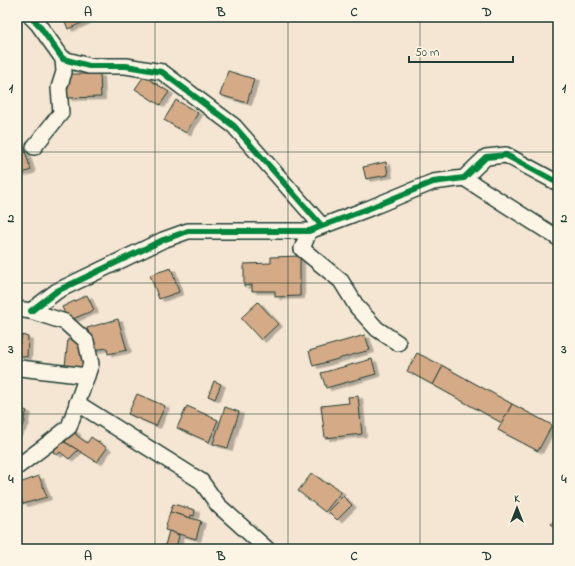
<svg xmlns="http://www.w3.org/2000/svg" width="575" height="566" font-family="'Indie Flower',sans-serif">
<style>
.building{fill:#d5aa86;stroke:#1f3d34;filter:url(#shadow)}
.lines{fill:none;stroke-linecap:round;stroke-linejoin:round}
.street-casing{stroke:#1f3d34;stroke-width:18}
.street{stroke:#fcf5e5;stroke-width:15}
.cycleway-casing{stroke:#fcf5e5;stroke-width:8}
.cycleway{stroke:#00873e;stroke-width:6}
.grid{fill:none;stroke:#1f3d34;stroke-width:1;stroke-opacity:0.55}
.neatline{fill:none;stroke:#1f3d34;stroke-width:1.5}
.grid-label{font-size:13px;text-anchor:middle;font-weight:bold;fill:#1f3d34}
</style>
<defs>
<filter id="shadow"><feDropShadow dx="4.5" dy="2.5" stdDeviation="0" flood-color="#0004"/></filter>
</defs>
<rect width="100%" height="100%" fill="#f4e6d2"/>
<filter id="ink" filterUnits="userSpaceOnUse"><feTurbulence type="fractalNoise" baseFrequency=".025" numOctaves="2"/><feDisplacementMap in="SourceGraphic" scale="8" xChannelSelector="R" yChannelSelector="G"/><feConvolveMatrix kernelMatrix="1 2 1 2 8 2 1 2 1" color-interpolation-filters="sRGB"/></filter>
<g filter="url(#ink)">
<g class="building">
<polygon points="63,17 85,17 86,21 68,29"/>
<polygon points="228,71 254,79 247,103 220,95"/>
<polygon points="67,74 100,74 101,97 67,98"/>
<polygon points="144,76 169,92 160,105 135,89"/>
<polygon points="176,100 198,113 186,133 164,120"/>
<polygon points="23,145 31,170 17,175 17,147"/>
<polygon points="386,162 388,175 366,179 363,167"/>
<polygon points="300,256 300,296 275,297 275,291 252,291 252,285 244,286 244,264 271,263 271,257"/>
<polygon points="171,268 179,292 159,299 150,275"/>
<polygon points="87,295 94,310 68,321 62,307"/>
<polygon points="258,302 278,324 261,340 241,318"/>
<polygon points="118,319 127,350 108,354 107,348 93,350 87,328"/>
<polygon points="22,335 28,337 27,357 17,355 17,343 20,344"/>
<polygon points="365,335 370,350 313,366 309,351"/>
<polygon points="68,339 83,342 84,368 65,366"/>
<polygon points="417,353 443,366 433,385 407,371"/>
<polygon points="372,359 376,374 326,388 321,373"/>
<polygon points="443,366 512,404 502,423 433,385"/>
<polygon points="214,381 221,384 215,399 208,396"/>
<polygon points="137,394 165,406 156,426 128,414"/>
<polygon points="358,396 362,434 325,438 321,406 349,403 348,397"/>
<polygon points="512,404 552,425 538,451 498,430"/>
<polygon points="187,406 218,420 209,442 177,428"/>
<polygon points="17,407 27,411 24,418 25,422 17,434"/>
<polygon points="225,407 239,412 228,448 213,444"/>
<polygon points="72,430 76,432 76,435 87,443 91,437 107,448 97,462 65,442"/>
<polygon points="61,440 78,450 69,459 60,452 57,455 53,452"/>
<polygon points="312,473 327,484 328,482 341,492 325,512 298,491"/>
<polygon points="39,476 47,497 23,504 17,484"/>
<polygon points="343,496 352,505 337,520 328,511"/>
<polygon points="173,504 195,510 194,516 191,515 190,518 170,512"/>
<polygon points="170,512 201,521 196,539 165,530"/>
<polygon points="558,515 558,529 551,524"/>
<polygon points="169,531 179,535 176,549 164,549"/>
</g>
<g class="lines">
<defs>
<g id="street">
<polyline points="31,17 38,24 63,59 89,66 126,66 162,72 234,126 321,225"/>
<polyline points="34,147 61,113 59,88 64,72 63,59"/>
<polyline points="464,178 558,238"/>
<polyline points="309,231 302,249 341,281 357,307 377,329 398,343"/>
<polyline points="17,309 31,311 65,322 86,341 91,364 69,427 49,443 17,467"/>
<polyline points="31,311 57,291 163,240 188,231 309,231 370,208 433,182 464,178 486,157 506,155 558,183"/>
<polyline points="20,368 87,376"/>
<polyline points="77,403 201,481 218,505 267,549"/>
</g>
</defs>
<use href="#street" class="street-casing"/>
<use href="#street" class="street"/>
<defs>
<g id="cycleway">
<polyline points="31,17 38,24 63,59 89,66 126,66 162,72 234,126 321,225"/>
<polyline points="31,311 57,291 163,240 188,231 309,231 370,208 433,182 464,178 486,157 506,155 558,183"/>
</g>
</defs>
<use href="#cycleway" class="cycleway-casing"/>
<use href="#cycleway" class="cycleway"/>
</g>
</g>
<path class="grid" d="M155,17V549M288,17V549M420,17V549M17,152H558M17,283H558M17,414H558"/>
<rect width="575" height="566" fill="none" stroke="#fcf5e5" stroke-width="44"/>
<g transform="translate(517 508)" stroke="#fcf5e5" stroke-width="3" paint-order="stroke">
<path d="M0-3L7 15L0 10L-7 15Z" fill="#1f3d34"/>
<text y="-6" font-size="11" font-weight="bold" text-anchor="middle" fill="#1f3d34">K</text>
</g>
<path d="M409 56v6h104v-6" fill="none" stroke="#1f3d34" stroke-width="2"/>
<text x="415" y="56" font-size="12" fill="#1f3d34" stroke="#fcf5e5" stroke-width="3" paint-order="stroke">50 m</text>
<rect x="22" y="22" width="531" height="522" class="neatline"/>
<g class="grid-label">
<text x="88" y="16">A</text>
<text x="221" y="16">B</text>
<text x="354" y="16">C</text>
<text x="487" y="16">D</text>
<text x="11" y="92">1</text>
<text x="564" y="92">1</text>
<text x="11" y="222">2</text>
<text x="564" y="222">2</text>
<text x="11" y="353">3</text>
<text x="564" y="353">3</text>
<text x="11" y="483">4</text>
<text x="564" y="483">4</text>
<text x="88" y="560">A</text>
<text x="221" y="560">B</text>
<text x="354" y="560">C</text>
<text x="487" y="560">D</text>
</g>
</svg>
